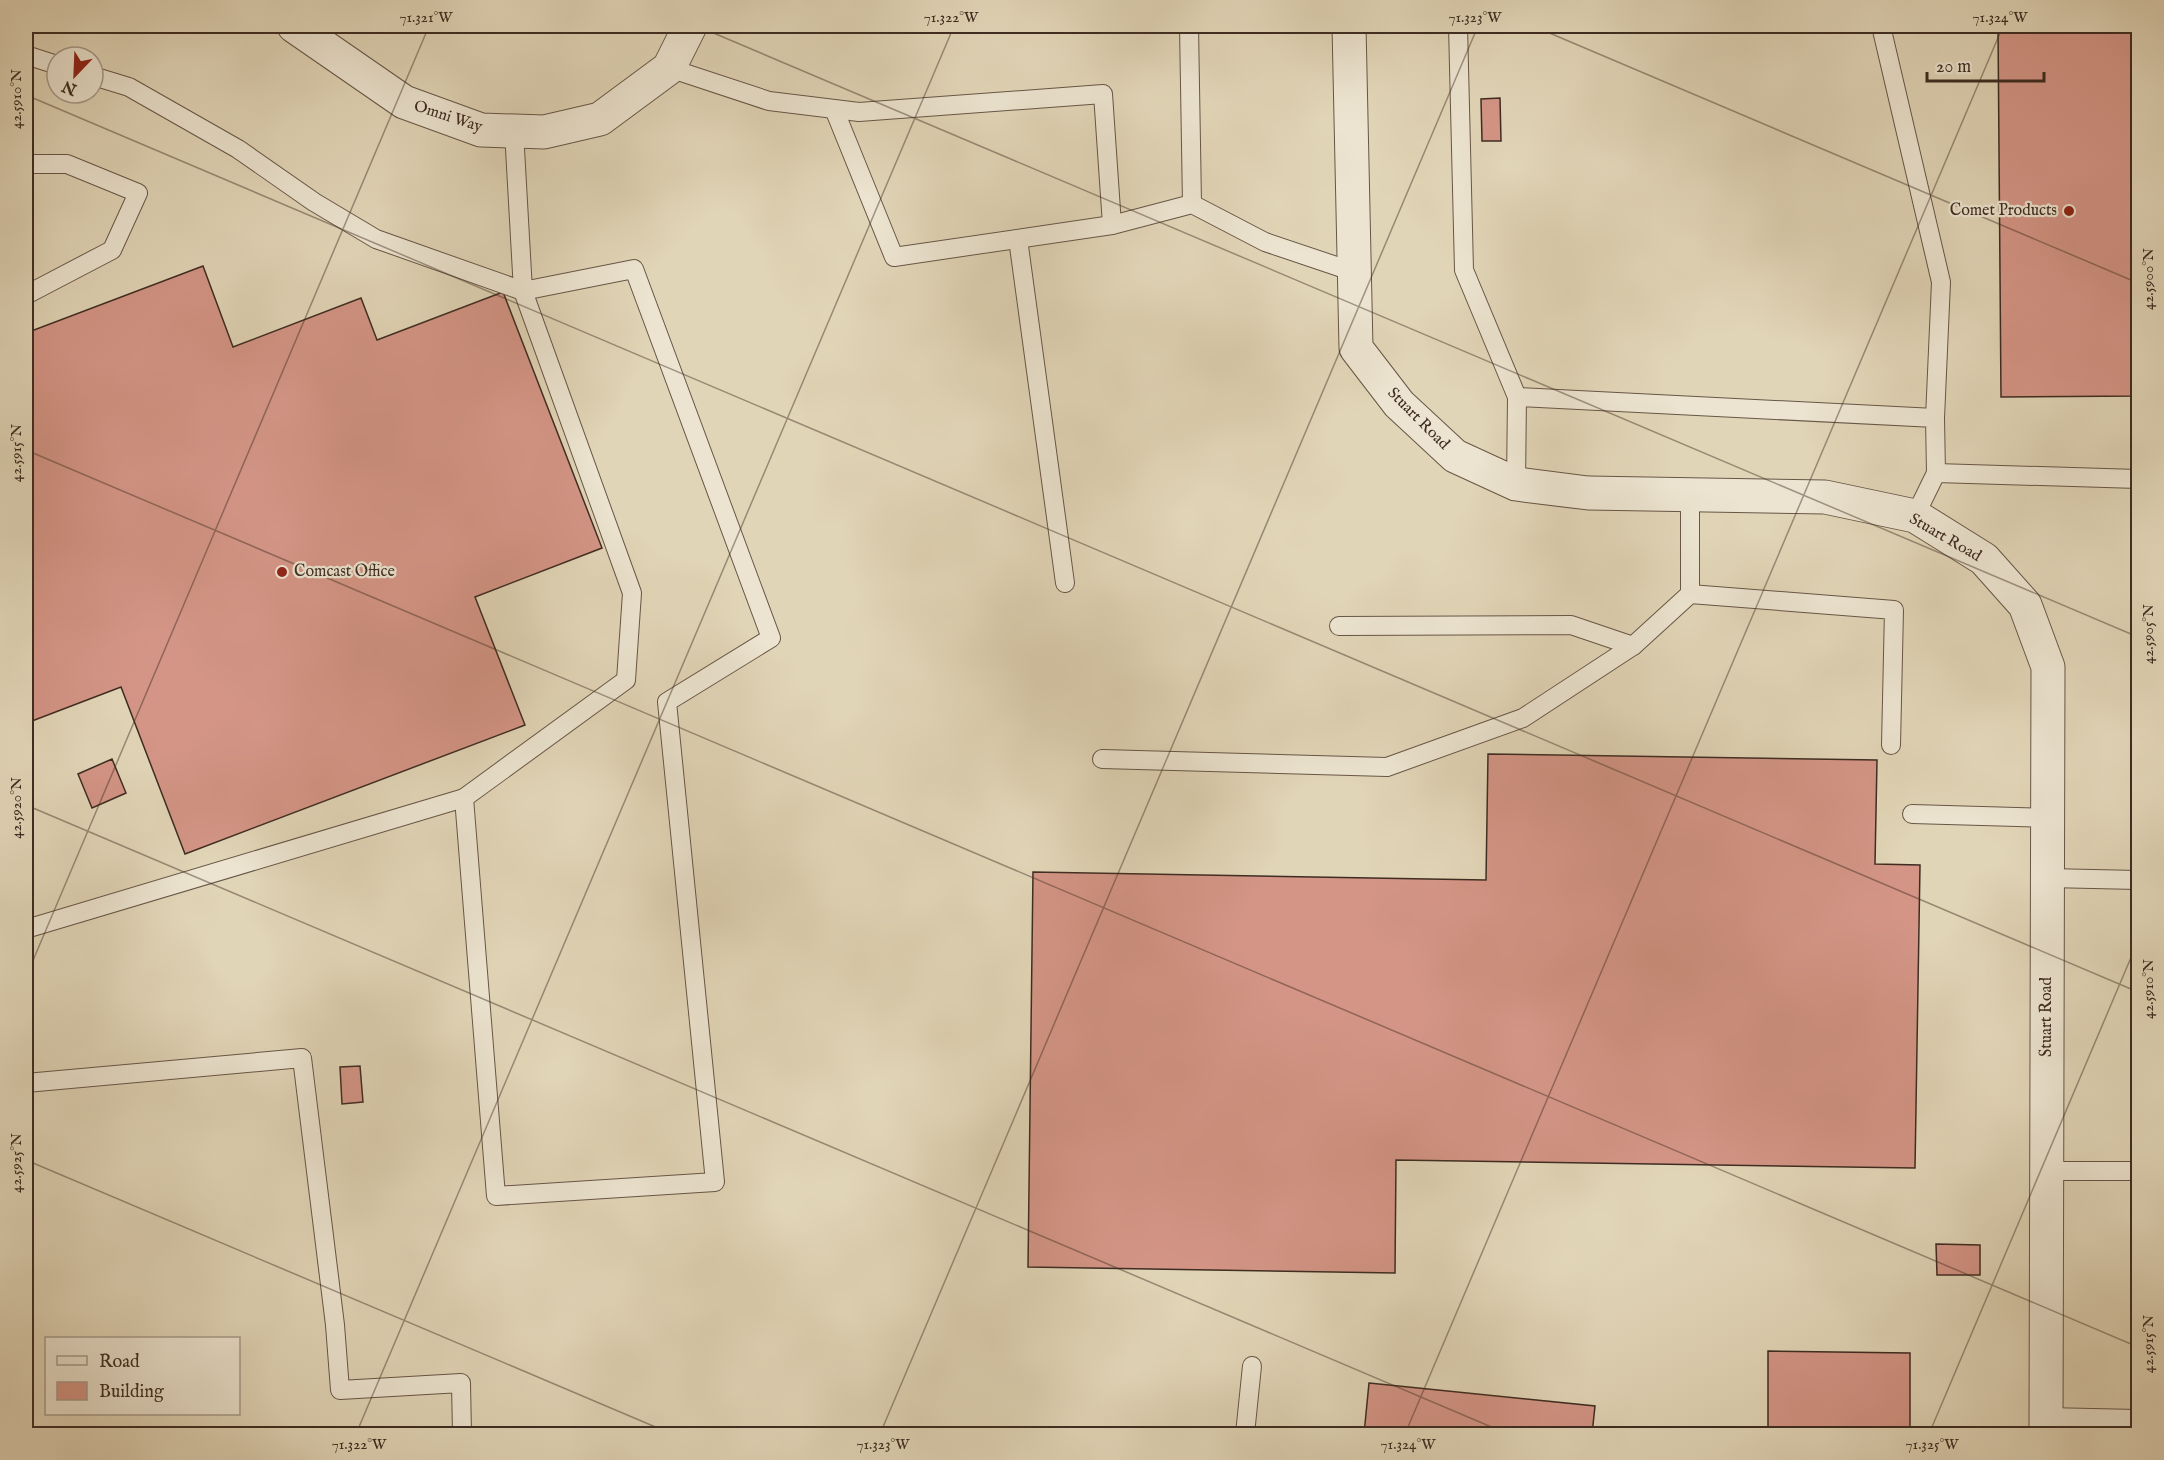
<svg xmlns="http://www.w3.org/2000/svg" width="2164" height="1460" font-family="'IM FELL English',serif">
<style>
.building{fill:#d49586;stroke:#3e2c22;stroke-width:1.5}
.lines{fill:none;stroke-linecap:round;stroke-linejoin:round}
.lane-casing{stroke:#675647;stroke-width:20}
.street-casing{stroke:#675647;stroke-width:35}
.lane{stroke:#ece4d0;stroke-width:18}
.street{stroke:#ece4d0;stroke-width:33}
.ticks{fill:none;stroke:#3e2c22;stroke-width:1.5;stroke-opacity:0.45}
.poi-dot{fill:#8f2418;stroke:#ece4d0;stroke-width:2}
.labels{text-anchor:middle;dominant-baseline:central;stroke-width:4.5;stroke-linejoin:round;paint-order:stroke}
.street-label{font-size:16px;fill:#3e2c22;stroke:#ece4d0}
.poi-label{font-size:16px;fill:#3e2c22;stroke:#ece4d0;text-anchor:end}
.neatline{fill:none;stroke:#3e2c22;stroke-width:2}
.ticks-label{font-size:15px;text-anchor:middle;fill:#3e2c22}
</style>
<rect width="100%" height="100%" fill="#e1d5b7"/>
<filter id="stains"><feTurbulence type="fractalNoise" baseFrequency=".00333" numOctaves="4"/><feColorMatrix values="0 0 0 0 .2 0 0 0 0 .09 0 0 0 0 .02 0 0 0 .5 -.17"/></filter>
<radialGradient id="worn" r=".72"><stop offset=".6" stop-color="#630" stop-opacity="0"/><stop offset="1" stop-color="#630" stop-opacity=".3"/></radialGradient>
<g class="building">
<polygon points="1998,26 2138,26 2138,396 2001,397"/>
<polygon points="1500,98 1501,141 1482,141 1481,99"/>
<polygon points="203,266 233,347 361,298 377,340 503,292 602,548 475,597 525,725 185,854 121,687 32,721 26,704 26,333"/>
<polygon points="1488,754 1877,760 1875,864 1920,865 1915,1168 1396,1160 1395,1273 1028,1267 1033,872 1486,880"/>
<polygon points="112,759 126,793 92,808 78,774"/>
<polygon points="360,1066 363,1102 342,1104 340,1067"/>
<polygon points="1936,1244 1980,1245 1980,1275 1937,1275"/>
<polygon points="1768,1351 1910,1353 1910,1434 1768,1434"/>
<polygon points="1369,1383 1595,1406 1592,1434 1364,1434"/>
</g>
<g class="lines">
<defs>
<g id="lane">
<polyline points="1189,26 1192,204"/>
<polyline points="1458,26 1464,270 1517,397"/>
<polyline points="1881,26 1941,282 1935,418"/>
<polyline points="26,55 57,65"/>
<polyline points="669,68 769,101 859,112 1103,94 1112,225"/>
<polyline points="93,76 129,87 238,149 314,202 376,239 523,291 632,593 626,680 464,798"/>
<polyline points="834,109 894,257 1112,225 1192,204 1265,242 1354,272"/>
<polyline points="26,164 67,164 138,193 112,250 26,295"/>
<polyline points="1018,239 1065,583"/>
<polyline points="1516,484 1517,397 1935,418 1936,473"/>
<polyline points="1690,495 1690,594 1894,610 1891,745"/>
<polyline points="1915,516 1936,473 2138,479"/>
<polyline points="1339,626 1571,625 1633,646"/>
<polyline points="1102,759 1387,767 1523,718 1633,646 1690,594"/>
<polyline points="1912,814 2048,818"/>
<polyline points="2048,878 2138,880"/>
<polyline points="26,929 464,798 496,1196 715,1182 667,702 771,638 634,269 523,291 514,131"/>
<polyline points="26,1083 302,1058 335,1325 340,1390 461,1383 462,1434"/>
<polyline points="2047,1171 2138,1171"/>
<polyline points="2046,1417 2138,1419"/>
<polyline points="1245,1434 1252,1366"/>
</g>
<g id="street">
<polyline points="294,26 404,102 481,130 544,132 600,119 669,68 690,26"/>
<polyline points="1349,26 1356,348 1399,404 1455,456 1516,484 1588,493 1825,497 1915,516 1984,559 2025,605 2048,667 2046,1434"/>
</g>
</defs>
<use href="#lane" class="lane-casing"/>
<use href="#street" class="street-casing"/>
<use href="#lane" class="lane"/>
<use href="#street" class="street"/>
</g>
<path class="ticks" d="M697,26L2138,637M1533,26L2138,283M26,95L2138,992M26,450L2138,1347M26,805L1508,1434M26,977L429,26M26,1160L672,1434M356,1434L954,26M880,1434L1478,26M1405,1434L2003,26M1929,1434L2138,941"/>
<g class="poi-dot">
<circle cx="2069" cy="211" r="6"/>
<circle cx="282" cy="572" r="6"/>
</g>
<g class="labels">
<g class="street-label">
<text transform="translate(448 117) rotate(18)">Omni Way</text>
<text transform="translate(1418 419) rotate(45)">Stuart Road</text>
<text transform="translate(1945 538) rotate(30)">Stuart Road</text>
<text transform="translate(2047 1017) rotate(-90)">Stuart Road</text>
</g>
<g class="poi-label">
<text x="2057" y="211">Comet Products</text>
<text x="294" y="572" text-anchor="start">Comcast Office</text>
</g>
</g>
<rect width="2164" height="1460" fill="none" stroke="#e1d5b7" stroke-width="66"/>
<rect x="45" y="1337" width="195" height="78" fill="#ece4d0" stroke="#a69a8a" stroke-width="1.5"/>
<rect x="57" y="1356" width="30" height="9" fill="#ece4d0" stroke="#a69a8a" stroke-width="1.5"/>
<text x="99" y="1367" font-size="18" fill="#3e2c22">Road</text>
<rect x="57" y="1382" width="30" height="18" fill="#d49586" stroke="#a69a8a" stroke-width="1.5"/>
<text x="99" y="1397" font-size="18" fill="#3e2c22">Building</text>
<g transform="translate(75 75) rotate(203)"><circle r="28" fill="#ece4d0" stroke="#a69a8a" stroke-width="1.5"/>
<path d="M0-4.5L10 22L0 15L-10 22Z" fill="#8f2418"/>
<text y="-9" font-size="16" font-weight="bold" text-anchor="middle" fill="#3e2c22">N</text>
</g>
<path d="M1927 72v9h117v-9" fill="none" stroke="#3e2c22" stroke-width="3"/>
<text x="1936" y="72" font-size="18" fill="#3e2c22" stroke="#ece4d0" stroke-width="4.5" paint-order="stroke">20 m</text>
<rect x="33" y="33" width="2098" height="1394" class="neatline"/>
<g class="ticks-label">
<text x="426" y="22">71.321°W</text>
<text x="951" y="22">71.322°W</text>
<text x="1475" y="22">71.323°W</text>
<text x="2000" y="22">71.324°W</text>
<text transform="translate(16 99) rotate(-90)" y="5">42.5910°N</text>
<text transform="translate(2148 279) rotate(-90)" y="5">42.5900°N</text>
<text transform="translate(16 453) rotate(-90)" y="5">42.5915°N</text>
<text transform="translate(2148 634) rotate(-90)" y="5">42.5905°N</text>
<text transform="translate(16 808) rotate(-90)" y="5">42.5920°N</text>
<text transform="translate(2148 989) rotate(-90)" y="5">42.5910°N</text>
<text transform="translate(16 1163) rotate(-90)" y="5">42.5925°N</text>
<text transform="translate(2148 1344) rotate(-90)" y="5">42.5915°N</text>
<text x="359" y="1449">71.322°W</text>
<text x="883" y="1449">71.323°W</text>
<text x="1408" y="1449">71.324°W</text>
<text x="1932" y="1449">71.325°W</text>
</g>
<rect width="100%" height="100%" filter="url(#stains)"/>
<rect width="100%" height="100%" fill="url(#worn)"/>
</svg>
